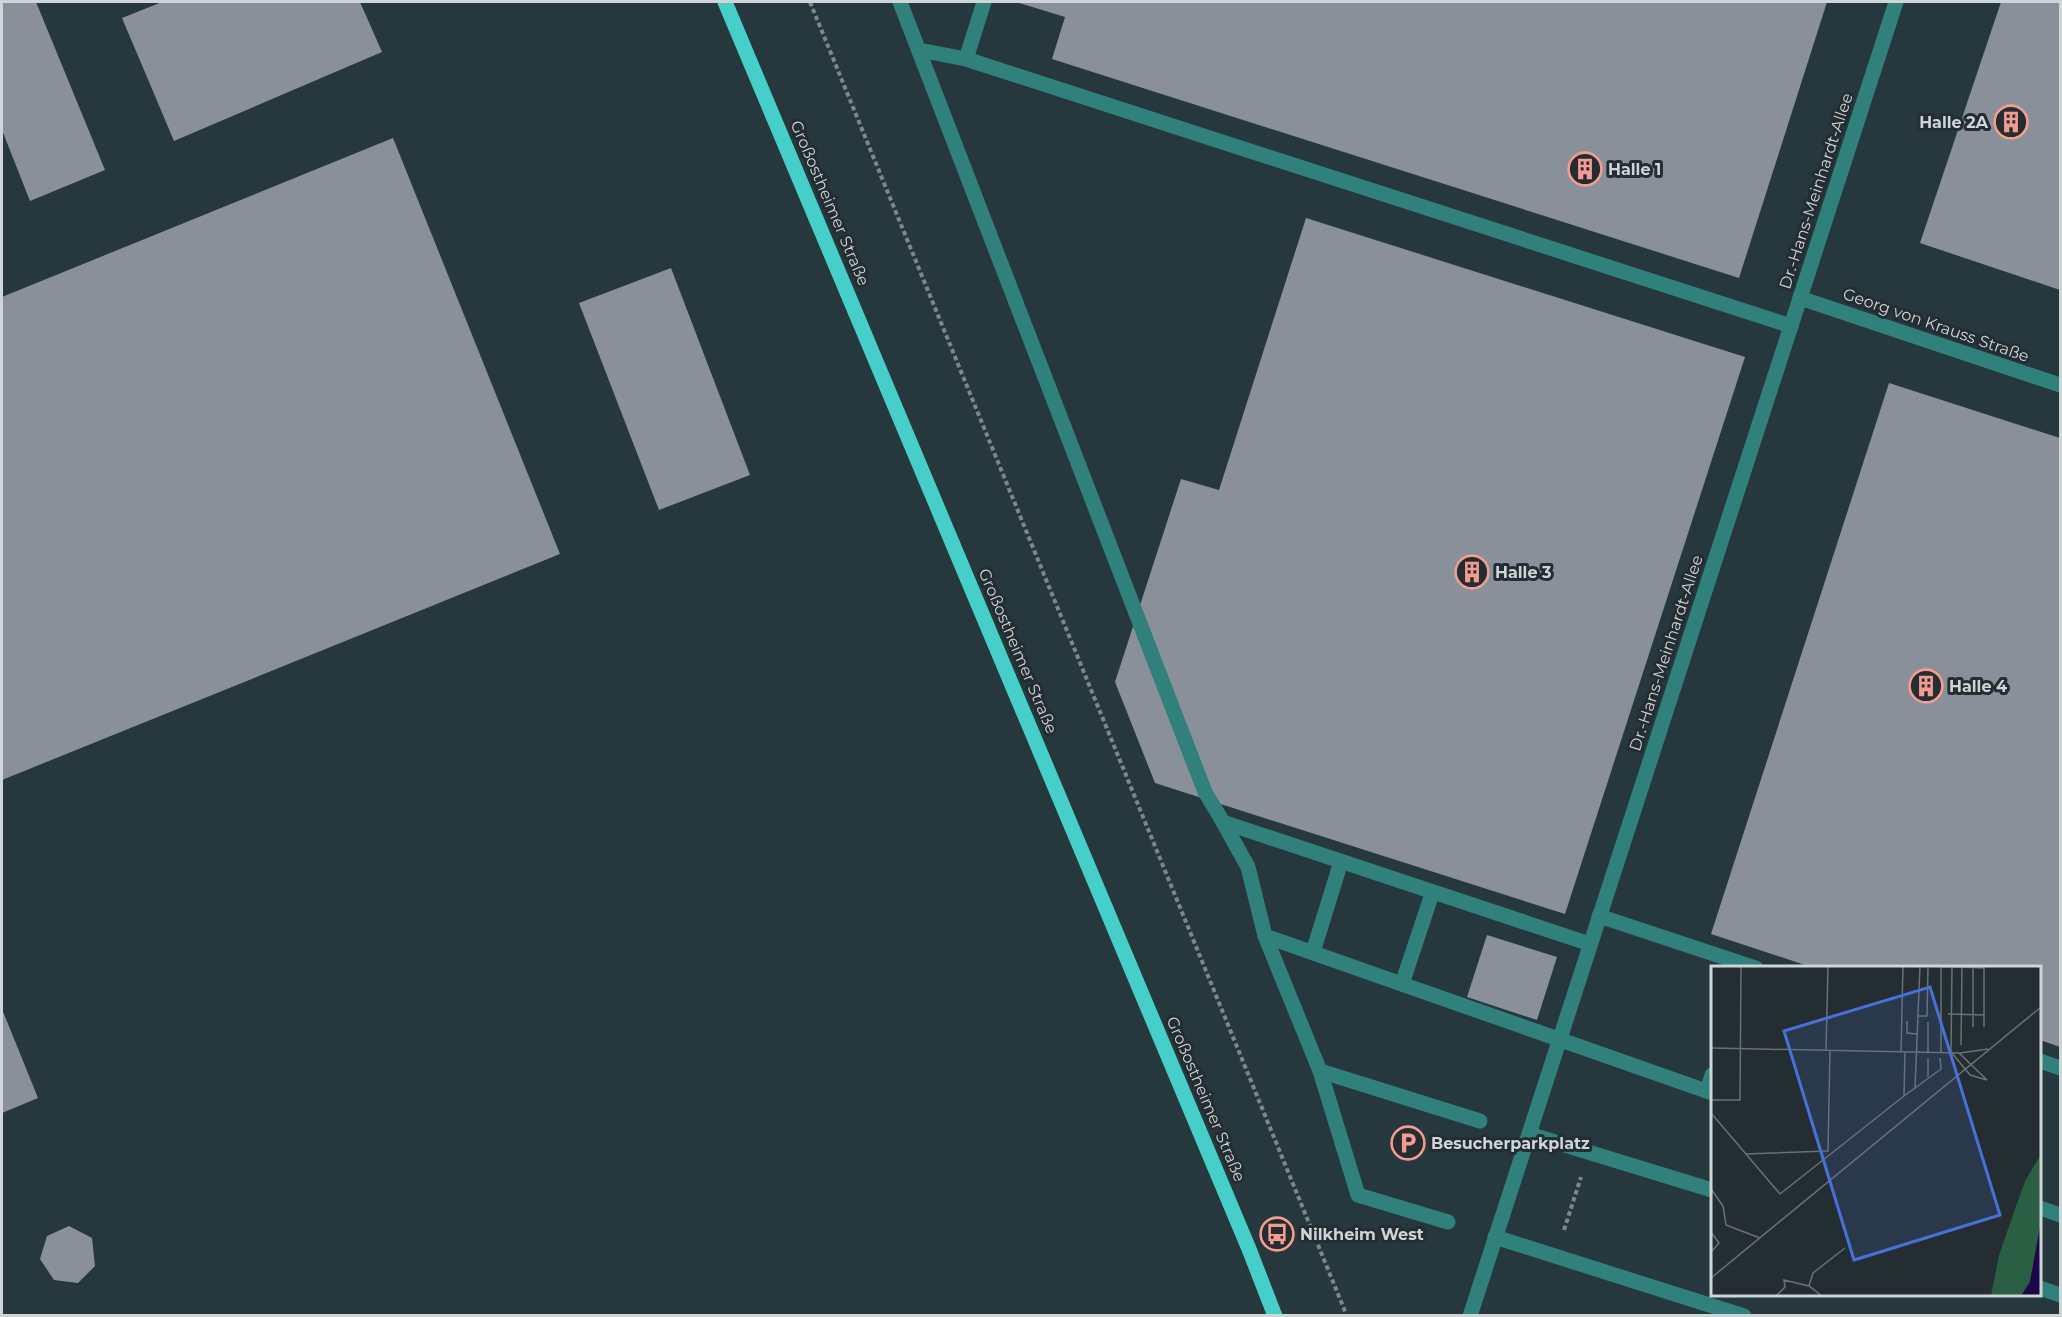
<svg xmlns="http://www.w3.org/2000/svg" width="2062" height="1317" font-family="Montserrat,sans-serif">
<style>
.built{fill:#26383e;fill-rule:evenodd}
.building{fill:#899099}
.lines{fill:none;stroke-linecap:round;stroke-linejoin:round}
.path{stroke:#7d8689;stroke-width:4;stroke-dasharray:4.5 3;stroke-linecap:butt}
.minor{stroke:#30807c;stroke-width:15}
.major{stroke:#45cfc8;stroke-width:15}
.labels{text-anchor:middle;dominant-baseline:central;stroke-width:6;stroke-linejoin:round;paint-order:stroke}
.poi-label{font-size:16px;font-weight:bold;fill:#ced5d7;stroke:#242e32;text-anchor:start}
.street-label{font-size:16px;fill:#ced5d7;stroke:#242e32}
.inset-road{fill:none;stroke:#687174;stroke-width:1.5}
.view{fill:#4970d8;fill-opacity:0.15;stroke:#4970d8;stroke-width:3}
.inset-edge{fill:none;stroke:#ced5d7;stroke-width:3}
</style>
<rect width="100%" height="100%" fill="#242e32"/>
<path class="built" d="M2,2H2060V1315L2,1316ZM1712,968H2040V1294H1712Z"/>
<g class="building">
<polygon points="2,2 36,2 105,170 30,201 2,130"/>
<polygon points="162,2 360,2 382,52 174,141 122,18"/>
<polygon points="1016,2 1827,2 1739,278 1052,59 1065,17"/>
<polygon points="2001,2 2060,2 2060,290 1920,243"/>
<polygon points="393,138 560,554 2,780 2,297"/>
<polygon points="1306,218 1745,357 1565,914 1155,783 1115,682 1181,479 1219,490"/>
<polygon points="671,268 750,475 659,510 579,303"/>
<polygon points="1889,383 2060,438 2060,1047 2040,1040 2040,968 1814,968 1711,934"/>
<polygon points="1487,935 1557,957 1537,1020 1467,997"/>
<polygon points="2,1009 38,1098 2,1113"/>
<polygon points="69,1226 92,1238 95,1266 78,1283 54,1280 40,1259 47,1236"/>
</g>
<g class="lines">
<g class="path">
<polyline points="810,2 1347,1316"/>
<polyline points="1564,1230 1581,1177"/>
</g>
<g class="minor">
<polyline points="900,2 1205,792 1223,822 1590,944"/>
<polyline points="984,2 966,59 1791,326"/>
<polyline points="919,50 966,59"/>
<polyline points="1800,298 2060,385"/>
<polyline points="1223,822 1248,867 1265,936 1712,1093"/>
<polyline points="1599,916 1756,968"/>
<polyline points="1265,936 1320,1071 1358,1195 1448,1222"/>
<polyline points="1313,952 1340,865"/>
<polyline points="1402,984 1431,897"/>
<polyline points="2040,1061 2060,1068"/>
<polyline points="1320,1071 1480,1121"/>
<polyline points="1707,1091 1712,1075"/>
<polyline points="1529,1134 1712,1190"/>
<polyline points="2040,1208 2060,1215"/>
<polyline points="1495,1237 1744,1316"/>
<polyline points="2040,1288 2060,1295"/>
<polyline points="1470,1316 1896,2"/>
</g>
<polyline class="major" points="725,2 1249,1249 1275,1316"/>
</g>
<defs>
<symbol id="building-ring" viewBox="-11 -11 22 22"><circle r="9.5" fill="#242e32" stroke="#f59c91" stroke-width="1.5"/><path d="M-4-6H4V6H1V3H-1V6H-4ZM-2.5-4.3h1.7v1.8h-1.7ZM.8-4.3h1.7v1.8H.8ZM-2.5-1h1.7V.8h-1.7ZM.8-1h1.7V.8H.8Z" fill="#f59c91"/></symbol>
<symbol id="parking-ring" viewBox="-11 -11 22 22"><circle r="9.5" fill="#242e32" stroke="#f59c91" stroke-width="1.5"/><path d="M-3.5-5.5H1a3.5 3.5 0 0 1 0 7H-1V5.5H-3.5ZM-1-3.4V-.6H.8a1.4 1.4 0 0 0 0-2.8Z" fill="#f59c91"/></symbol>
<symbol id="bus-ring" viewBox="-11 -11 22 22"><circle r="9.5" fill="#242e32" stroke="#f59c91" stroke-width="1.5"/><path d="M-5-6H5V4H4V6H2V4H-2V6H-4V4H-5ZM-3.5-4V0h7V-4ZM-3.5 1.2v1.5H-2V1.2ZM2 1.2v1.5H3.5V1.2Z" fill="#f59c91"/></symbol>
</defs>
<g fill-rule="evenodd">
<use href="#building-ring" x="1992" y="103" width="38" height="38"/>
<use href="#building-ring" x="1566" y="150" width="38" height="38"/>
<use href="#building-ring" x="1453" y="553" width="38" height="38"/>
<use href="#building-ring" x="1907" y="667" width="38" height="38"/>
<use href="#parking-ring" x="1389" y="1124" width="38" height="38"/>
<use href="#bus-ring" x="1258" y="1215" width="38" height="38"/>
</g>
<g class="labels">
<g class="poi-label">
<text x="1988" y="122" text-anchor="end">Halle 2A</text>
<text x="1608" y="169">Halle 1</text>
<text x="1495" y="572">Halle 3</text>
<text x="1949" y="686">Halle 4</text>
<text x="1431" y="1143">Besucherparkplatz</text>
<text x="1300" y="1234">Nilkheim West</text>
</g>
<g class="street-label">
<text transform="translate(1816 191) rotate(-72)">Dr.-Hans-Meinhardt-Allee</text>
<text transform="translate(830 203) rotate(67)">Großostheimer Straße</text>
<text transform="translate(1936 325) rotate(19)">Georg von Krauss Straße</text>
<text transform="translate(1018 651) rotate(67)">Großostheimer Straße</text>
<text transform="translate(1666 653) rotate(-72)">Dr.-Hans-Meinhardt-Allee</text>
<text transform="translate(1206 1099) rotate(67)">Großostheimer Straße</text>
</g>
</g>
<g transform="translate(1711 966)">
<rect width="330" height="330" fill="#242e32"/>
<path d="M330,188V256L319,316L310,330H280L288,289L314,215Z" fill="#2b5f43"/>
<path d="M330,256V330H310L319,316Z" fill="#1d0649"/>
<path class="inset-road" d="M217,0L273,2M237,48L273,49M207,50H216L217,2M196,55V67L206,68M217,56V86M262,61V0M273,61V0M250,79L251,0M0,82L248,87L276,114M115,84L117,0M190,86L192,0M230,86V0M240,86L241,0M241,87L259,109L276,114M249,87L277,83M217,111V92M204,122L230,103L229,92M193,130L204,122L209,0M0,134H29L30,0M0,147L69,228L193,130L194,86M34,188L117,185L119,84M0,223L12,240L15,259L49,272M0,266L8,277L0,286M0,312L330,41M98,320L102,307L134,282M65,330L74,321L73,314L98,320L111,330"/>
<path class="view" d="M219,21L289,249L143,294L73,65Z"/>
<rect width="330" height="330" class="inset-edge"/>
</g>
<rect width="2062" height="1317" fill="none" stroke="#ced5d7" stroke-width="6"/>
</svg>
